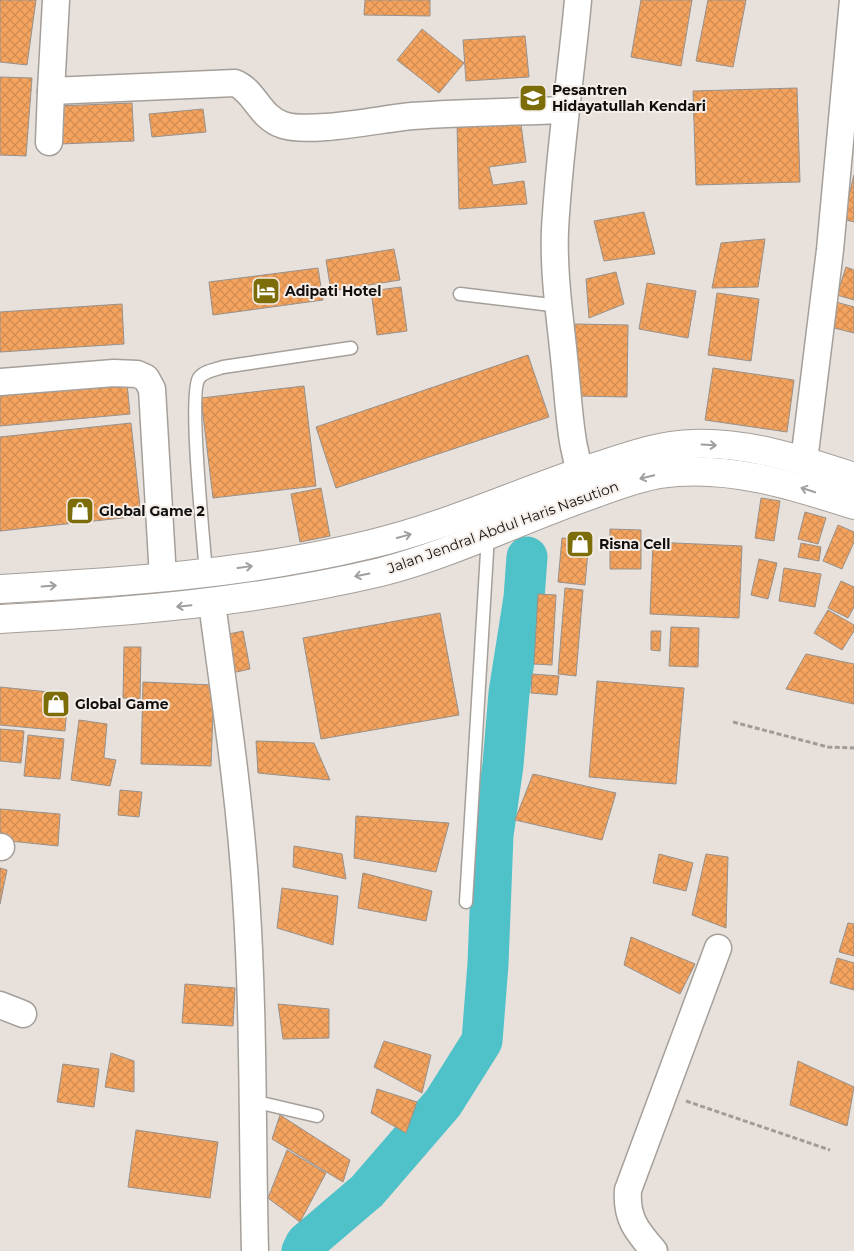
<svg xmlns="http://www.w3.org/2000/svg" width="854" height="1251" font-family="Montserrat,sans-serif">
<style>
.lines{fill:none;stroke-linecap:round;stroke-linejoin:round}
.river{stroke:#4fc1c8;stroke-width:41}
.building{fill:url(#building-cross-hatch);stroke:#97918c}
.lane-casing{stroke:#a59f9a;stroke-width:15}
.street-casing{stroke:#a59f9a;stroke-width:29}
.highway-casing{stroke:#a59f9a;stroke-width:30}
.path{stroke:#a19c98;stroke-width:3;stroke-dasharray:5 2.5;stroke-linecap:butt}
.lane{stroke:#fff;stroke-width:12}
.street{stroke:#fff;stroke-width:26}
.highway{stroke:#fff;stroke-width:28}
.oneway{stroke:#a09f9e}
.labels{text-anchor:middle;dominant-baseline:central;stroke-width:4;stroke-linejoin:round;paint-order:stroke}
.poi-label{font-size:14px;font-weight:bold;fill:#110f0d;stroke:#f4ede8;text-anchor:start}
.street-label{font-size:14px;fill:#110f0d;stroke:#f4ede8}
</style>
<defs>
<pattern id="building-cross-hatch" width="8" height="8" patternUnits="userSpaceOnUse" patternTransform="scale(1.25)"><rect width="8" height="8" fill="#f5a45f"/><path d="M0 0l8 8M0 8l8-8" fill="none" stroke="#d18c51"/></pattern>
</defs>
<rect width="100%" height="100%" fill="#e7e0db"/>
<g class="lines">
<polyline class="river" points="302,1251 306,1243 367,1191 443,1103 482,1041 488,964 493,835 503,765 509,693 524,598 527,557"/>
</g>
<g class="building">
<polygon points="0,0 36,0 27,65 0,62"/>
<polygon points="365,0 430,0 430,16 364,15"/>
<polygon points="641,0 692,0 681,66 631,57"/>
<polygon points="708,0 746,0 733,67 696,61"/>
<polygon points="422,29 464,63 439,93 397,60"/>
<polygon points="525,36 529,77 466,81 463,40"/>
<polygon points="0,77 32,78 26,156 0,155"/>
<polygon points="797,88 800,182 696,185 693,91"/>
<polygon points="132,103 134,141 60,144 58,106"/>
<polygon points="203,109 206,132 152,137 149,114"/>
<polygon points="520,117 526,162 489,167 493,185 524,181 527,204 459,209 457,124"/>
<polygon points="854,175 854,222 843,219"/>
<polygon points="644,212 655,254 604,261 594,221"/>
<polygon points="765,239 758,287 712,288 721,243"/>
<polygon points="394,249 400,280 331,291 326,260"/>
<polygon points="846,267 854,270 854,300 837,295"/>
<polygon points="318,268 323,300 213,315 209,282"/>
<polygon points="616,272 624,304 589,318 586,279"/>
<polygon points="647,283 696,291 688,338 639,329"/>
<polygon points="401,287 407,331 377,335 371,291"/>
<polygon points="717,293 759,299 751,361 708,355"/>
<polygon points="836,302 854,307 854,333 830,327"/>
<polygon points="122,304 124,344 0,352 0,312"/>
<polygon points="575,324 628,325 627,397 574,396"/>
<polygon points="528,355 549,417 336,488 316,427"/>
<polygon points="713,368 794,380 787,432 705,420"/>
<polygon points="127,383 130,414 0,426 0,395"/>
<polygon points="304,386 316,486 213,498 201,398"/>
<polygon points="131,423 141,516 0,531 0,437"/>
<polygon points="321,488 330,536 300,542 291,494"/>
<polygon points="761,498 780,501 774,541 755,538"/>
<polygon points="805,512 826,518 818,544 798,539"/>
<polygon points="838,525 854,532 854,542 842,569 823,561"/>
<polygon points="610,529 641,530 641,569 610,569"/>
<polygon points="562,538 589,540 585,585 558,582"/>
<polygon points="653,542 742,546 739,618 650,614"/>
<polygon points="801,543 821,547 819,561 798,557"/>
<polygon points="759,559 777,563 768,599 751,595"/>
<polygon points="784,568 821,574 815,607 779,601"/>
<polygon points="841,581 854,587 854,607 848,618 828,608"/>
<polygon points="565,588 583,590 576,676 558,674"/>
<polygon points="538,594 556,595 552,665 534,664"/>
<polygon points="828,610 854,625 854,631 842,650 814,633"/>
<polygon points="440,613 459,715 321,739 303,638"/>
<polygon points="671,627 699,628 698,667 669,666"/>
<polygon points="243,631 250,669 232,673 224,635"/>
<polygon points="651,631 661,631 660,651 651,650"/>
<polygon points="124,647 141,647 140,699 123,698"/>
<polygon points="806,654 854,664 854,704 786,689"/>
<polygon points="532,674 559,676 557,695 531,693"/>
<polygon points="597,681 684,688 676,784 589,777"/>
<polygon points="143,682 214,685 211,766 141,764"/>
<polygon points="0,687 68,694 65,731 0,725"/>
<polygon points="79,720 107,724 104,758 116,760 110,786 71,780"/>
<polygon points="0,729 24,731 21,763 0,761"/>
<polygon points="28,735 64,739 60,779 24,776"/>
<polygon points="256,741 314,743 330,780 258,773"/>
<polygon points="533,774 616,793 602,840 515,820"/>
<polygon points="120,790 142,792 139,817 118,815"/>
<polygon points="0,809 60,814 58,846 0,840"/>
<polygon points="356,816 449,823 436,872 354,858"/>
<polygon points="294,846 342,854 346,879 293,867"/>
<polygon points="659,854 693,863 686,891 653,883"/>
<polygon points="706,854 728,857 726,928 692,915"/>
<polygon points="0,868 7,870 0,904"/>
<polygon points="363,873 432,891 426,921 358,908"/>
<polygon points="282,888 338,896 333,945 277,928"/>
<polygon points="848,923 854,924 854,956 839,952"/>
<polygon points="631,937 695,964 680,994 624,965"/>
<polygon points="837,958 854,963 854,990 830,983"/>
<polygon points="185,984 235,988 233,1026 182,1023"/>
<polygon points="278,1004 329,1009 329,1038 283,1039"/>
<polygon points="384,1041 431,1055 422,1093 374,1067"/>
<polygon points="111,1053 134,1061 134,1092 105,1087"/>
<polygon points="798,1061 854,1087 847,1126 790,1105"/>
<polygon points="63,1064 99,1069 94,1107 57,1102"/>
<polygon points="377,1089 417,1102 406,1133 371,1113"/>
<polygon points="280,1115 350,1160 343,1182 272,1139"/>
<polygon points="136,1130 218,1142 210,1198 128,1187"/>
<polygon points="287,1150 326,1173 300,1222 268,1198"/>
</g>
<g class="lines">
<defs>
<g id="lane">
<polyline points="460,294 559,306"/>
<path d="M206,573C204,544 188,394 199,378C204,371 215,370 223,367L351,348"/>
<polyline points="466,902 488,535"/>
<polyline points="253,1101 317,1116"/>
</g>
<g id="street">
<path d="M56,0L51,91L235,83C255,91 259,117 283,125C310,134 380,119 412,116C463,112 514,112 565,110"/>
<path d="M578,0C571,77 559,153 555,230C553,279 562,330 566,378C570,417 571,458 589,492"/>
<polyline points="49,142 51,91"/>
<polyline points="0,382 114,373 137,374 146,378 152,389 163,578"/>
<polyline points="804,461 830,250 853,0"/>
<path d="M212,603C225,701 240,798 246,896C254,1014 252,1133 255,1251"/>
<polyline points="0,847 1,847"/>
<polyline points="0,1005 23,1014"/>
<path d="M654,1251C636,1230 626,1218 628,1190L718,948"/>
</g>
<g id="highway">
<path d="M0,589C123,582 247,574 367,545C445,527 517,493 592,468C624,458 658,445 691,444C746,441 802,460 854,477"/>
<path d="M0,619C128,612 255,602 381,572C452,554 519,520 588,496C611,488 635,478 660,474C726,464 792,485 854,505"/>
</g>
</defs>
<use href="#lane" class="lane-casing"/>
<use href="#street" class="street-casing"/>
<use href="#highway" class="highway-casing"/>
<g class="path">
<polyline points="733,722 828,747 854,748"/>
<polyline points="686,1101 830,1150"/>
</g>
<use href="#lane" class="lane"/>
<use href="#street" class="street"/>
<use href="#highway" class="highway"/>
</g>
<defs><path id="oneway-shaft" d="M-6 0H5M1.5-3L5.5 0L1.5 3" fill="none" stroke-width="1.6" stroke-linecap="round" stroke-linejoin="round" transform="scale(1.25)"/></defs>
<g class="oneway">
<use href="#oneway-shaft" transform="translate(709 445) rotate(3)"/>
<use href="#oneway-shaft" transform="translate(647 477) rotate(166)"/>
<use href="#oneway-shaft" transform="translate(808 490) rotate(-162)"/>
<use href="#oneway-shaft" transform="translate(404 536) rotate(-15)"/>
<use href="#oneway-shaft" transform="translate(245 567) rotate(-8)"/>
<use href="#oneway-shaft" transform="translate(362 575) rotate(169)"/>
<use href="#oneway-shaft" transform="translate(49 586) rotate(-4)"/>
<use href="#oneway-shaft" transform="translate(184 606) rotate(174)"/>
</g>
<defs>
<symbol id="school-square" viewBox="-11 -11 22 22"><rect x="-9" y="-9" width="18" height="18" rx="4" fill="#7d6d09" stroke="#f4ede8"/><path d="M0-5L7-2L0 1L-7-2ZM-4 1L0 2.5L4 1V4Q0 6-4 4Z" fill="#fff"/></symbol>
<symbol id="hotel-square" viewBox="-11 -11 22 22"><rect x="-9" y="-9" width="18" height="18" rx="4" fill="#7d6d09" stroke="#f4ede8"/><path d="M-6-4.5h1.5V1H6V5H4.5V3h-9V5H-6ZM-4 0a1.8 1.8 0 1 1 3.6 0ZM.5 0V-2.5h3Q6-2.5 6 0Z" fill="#fff"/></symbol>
<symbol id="shop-square" viewBox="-11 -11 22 22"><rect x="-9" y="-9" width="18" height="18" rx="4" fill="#7d6d09" stroke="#f4ede8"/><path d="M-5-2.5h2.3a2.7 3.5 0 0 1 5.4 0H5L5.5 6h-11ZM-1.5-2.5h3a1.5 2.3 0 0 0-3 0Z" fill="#fff"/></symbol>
</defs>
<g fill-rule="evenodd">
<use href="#school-square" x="517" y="82" width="32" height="32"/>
<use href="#hotel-square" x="250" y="275" width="32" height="32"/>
<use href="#shop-square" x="64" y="495" width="32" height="32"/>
<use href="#shop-square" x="564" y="528" width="32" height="32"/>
<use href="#shop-square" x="40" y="688" width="32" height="32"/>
</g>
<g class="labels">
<g class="poi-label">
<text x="552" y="90">Pesantren<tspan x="552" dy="16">Hidayatullah Kendari</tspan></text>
<text x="285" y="291">Adipati Hotel</text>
<text x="99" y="511">Global Game 2</text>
<text x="599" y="544">Risna Cell</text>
<text x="75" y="704">Global Game</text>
</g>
<g class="street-label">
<text transform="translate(503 527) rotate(-20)">Jalan Jendral Abdul Haris Nasution</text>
</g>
</g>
</svg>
